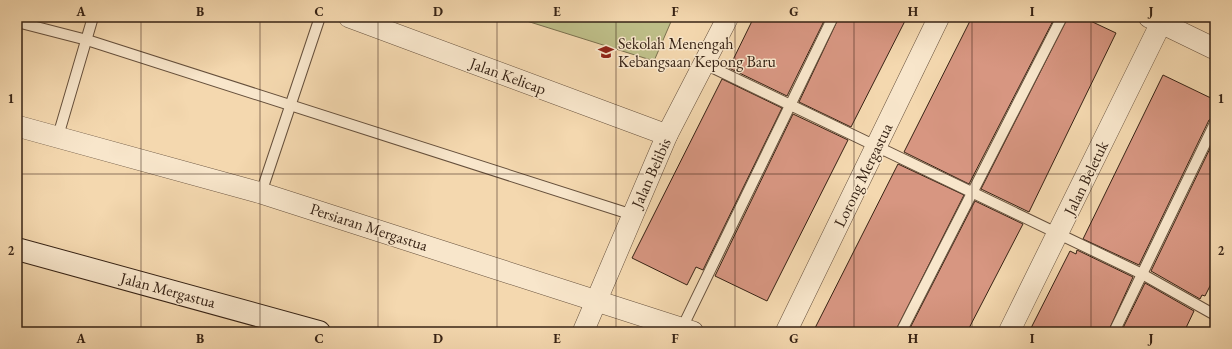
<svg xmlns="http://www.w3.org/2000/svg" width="1232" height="349" font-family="'EB Garamond',serif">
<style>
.green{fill:#bebe88;stroke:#7a704e}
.building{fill:#d79681;stroke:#372315}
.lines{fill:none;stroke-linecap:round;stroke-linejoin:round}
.lane-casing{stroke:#66503c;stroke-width:12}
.street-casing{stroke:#66503c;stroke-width:22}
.secondary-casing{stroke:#372315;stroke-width:24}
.lane{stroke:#f8e6cb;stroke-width:10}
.street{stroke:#f8e6cb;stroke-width:21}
.secondary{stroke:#f8e6cb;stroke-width:22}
.grid{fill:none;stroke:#372315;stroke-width:1;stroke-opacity:0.55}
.labels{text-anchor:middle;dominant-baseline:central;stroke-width:3;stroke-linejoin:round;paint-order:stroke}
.poi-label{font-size:16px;fill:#372315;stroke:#f8e6cb;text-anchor:start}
.street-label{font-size:16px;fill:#372315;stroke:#f8e6cb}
.neatline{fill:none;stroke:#372315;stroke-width:1.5}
.grid-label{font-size:13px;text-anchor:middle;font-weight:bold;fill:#372315}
</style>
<rect width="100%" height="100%" fill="#f4d8af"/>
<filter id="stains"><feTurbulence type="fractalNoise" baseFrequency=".005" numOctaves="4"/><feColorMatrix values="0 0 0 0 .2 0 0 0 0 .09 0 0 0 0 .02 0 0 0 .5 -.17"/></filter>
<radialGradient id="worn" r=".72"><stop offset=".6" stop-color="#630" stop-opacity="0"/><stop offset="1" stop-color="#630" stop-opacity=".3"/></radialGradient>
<polygon class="green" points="514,17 673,17 654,61"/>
<g class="building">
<polygon points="754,17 826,17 787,96 729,68"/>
<polygon points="839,17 907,17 851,127 799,102"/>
<polygon points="972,17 1055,17 969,184 904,152"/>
<polygon points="1068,17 1082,17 1116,33 1029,212 981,189"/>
<polygon points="1163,75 1215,100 1215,117 1209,120 1139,265 1083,239"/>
<polygon points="722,79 782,108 703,270 696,267 687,285 632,258"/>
<polygon points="793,114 848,140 767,301 715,276"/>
<polygon points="1215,138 1215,276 1205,296 1202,295 1200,299 1151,271"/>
<polygon points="898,164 964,195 895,332 813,332"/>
<polygon points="975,201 1023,224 967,332 908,332"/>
<polygon points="1077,250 1133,277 1108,332 1029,332 1070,251 1076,254"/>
<polygon points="1145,283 1194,311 1184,332 1121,332"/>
</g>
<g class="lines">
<defs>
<g id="lane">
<polyline points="17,22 87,40 633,215"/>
<polyline points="705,64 1142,274 1215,315"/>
<polyline points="58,136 93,17"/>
<polyline points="261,193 320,17"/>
<polyline points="682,328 833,17"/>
<polyline points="901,332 1062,17"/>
<polyline points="1114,332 1215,123"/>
</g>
<g id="street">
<polyline points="349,17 667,135"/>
<polyline points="1149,17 1215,49"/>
<polyline points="17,126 261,193 693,332"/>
<polyline points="583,332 667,135 728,17"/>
<polyline points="786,332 939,17"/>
<polyline points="1009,332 1164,17"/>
</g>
<polyline id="secondary" points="17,249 319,332"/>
</defs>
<use href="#lane" class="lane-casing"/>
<use href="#street" class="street-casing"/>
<use href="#secondary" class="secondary-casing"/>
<use href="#lane" class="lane"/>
<use href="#street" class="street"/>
<use href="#secondary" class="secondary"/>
</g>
<path class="grid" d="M141,17V332M260,17V332M378,17V332M497,17V332M616,17V332M735,17V332M854,17V332M972,17V332M1091,17V332M17,174H1215"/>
<defs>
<symbol id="school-bare" viewBox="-9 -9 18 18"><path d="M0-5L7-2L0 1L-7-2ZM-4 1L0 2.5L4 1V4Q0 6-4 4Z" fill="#8f2418" stroke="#f8e6cb" stroke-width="2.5" paint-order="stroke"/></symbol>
</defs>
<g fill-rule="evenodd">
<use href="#school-bare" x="595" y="41" width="22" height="22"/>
</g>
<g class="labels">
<g class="poi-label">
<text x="618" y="43">Sekolah Menengah<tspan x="618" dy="18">Kebangsaan Kepong Baru</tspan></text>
</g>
<g class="street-label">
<text transform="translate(508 76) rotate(20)">Jalan Kelicap</text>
<text transform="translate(651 173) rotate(-66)">Jalan Belibis</text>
<text transform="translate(863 175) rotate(-64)">Lorong Mergastua</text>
<text transform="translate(1086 178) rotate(-64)">Jalan Beletuk</text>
<text transform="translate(369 227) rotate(18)">Persiaran Mergastua</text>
<text transform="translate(168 290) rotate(15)">Jalan Mergastua</text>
</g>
</g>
<rect width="1232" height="349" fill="none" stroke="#f4d8af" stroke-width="44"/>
<rect x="22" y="22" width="1188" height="305" class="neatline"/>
<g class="grid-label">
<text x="81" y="16">A</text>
<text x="200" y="16">B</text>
<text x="319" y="16">C</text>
<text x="438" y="16">D</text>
<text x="557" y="16">E</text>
<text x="675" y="16">F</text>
<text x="794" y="16">G</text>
<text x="913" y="16">H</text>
<text x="1032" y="16">I</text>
<text x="1151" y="16">J</text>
<text x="11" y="103">1</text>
<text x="1221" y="103">1</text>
<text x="11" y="255">2</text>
<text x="1221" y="255">2</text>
<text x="81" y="343">A</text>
<text x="200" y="343">B</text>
<text x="319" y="343">C</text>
<text x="438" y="343">D</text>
<text x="557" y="343">E</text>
<text x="675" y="343">F</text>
<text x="794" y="343">G</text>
<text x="913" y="343">H</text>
<text x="1032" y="343">I</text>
<text x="1151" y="343">J</text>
</g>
<rect width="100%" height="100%" filter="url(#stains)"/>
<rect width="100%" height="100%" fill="url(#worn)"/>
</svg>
